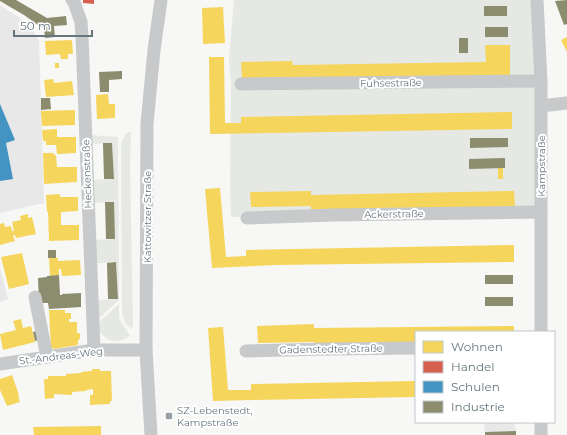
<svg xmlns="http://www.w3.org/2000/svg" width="567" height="435" font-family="Montserrat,sans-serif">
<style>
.built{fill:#e7e8e7}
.green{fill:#e6e8e4}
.homes{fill:#f6d55c}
.shops{fill:#d6604d}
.schools{fill:#4393c3}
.industry{fill:#8c8c6e}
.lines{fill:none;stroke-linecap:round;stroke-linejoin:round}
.minor{stroke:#c7c9ca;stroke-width:13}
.poi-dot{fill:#99a3a7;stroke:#fff;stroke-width:1.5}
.labels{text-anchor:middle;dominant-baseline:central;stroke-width:4;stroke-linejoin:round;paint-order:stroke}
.street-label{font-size:10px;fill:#66767d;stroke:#fff}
.poi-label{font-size:10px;fill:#66767d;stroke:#fff;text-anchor:start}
</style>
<rect width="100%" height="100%" fill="#f7f7f6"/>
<g class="built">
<polygon points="0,5 30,25 39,41 44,203 0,213"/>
<polygon points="0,268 8,299 0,302"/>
<polygon points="484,422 515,422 516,435 485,435"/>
</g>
<g class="green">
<polygon points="234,0 537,0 541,212 231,217 230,187 231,85 229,59"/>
<path d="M128,132H131V134L130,167L133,326L132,329C126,326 123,319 122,312L121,143L124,137Z"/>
<polygon points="89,135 118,137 119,300 95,322 94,300 118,299 116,263 93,263 92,240 115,239 114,202 91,203 90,180 113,179 112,143 89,144"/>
<path d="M119,304V318L130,336C115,346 104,341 96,325Z"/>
</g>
<g class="homes">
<polygon points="223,7 225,43 203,44 202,8"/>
<polygon points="567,37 567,52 561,40"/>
<polygon points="72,40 73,54 68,54 68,59 61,59 60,54 46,55 45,41"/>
<polygon points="485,45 510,45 510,76 242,78 241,62 292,61 293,65 486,62"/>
<polygon points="209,57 224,57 225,123 241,123 241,117 512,112 512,129 210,134"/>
<rect x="55" y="63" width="4" height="5"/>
<polygon points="53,79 54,83 72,81 74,95 46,97 44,80"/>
<polygon points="108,94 109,104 115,104 115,118 97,119 96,95"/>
<polygon points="75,110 75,125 42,126 41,111"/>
<polygon points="57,129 57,137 76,137 76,153 57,154 56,145 46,145 46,141 43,141 42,130"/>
<polygon points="43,153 53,153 56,156 57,167 77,167 77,182 44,184"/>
<rect x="498" y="168" width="5" height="11"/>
<polygon points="220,188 226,257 246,256 246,250 514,245 514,262 276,265 212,268 205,189"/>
<polygon points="311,191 311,195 514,191 515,207 311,210 311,206 251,207 250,192"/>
<polygon points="60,194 60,197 78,197 78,211 61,212 61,225 79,225 79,240 49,241 48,212 47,212 46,195"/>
<polygon points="28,214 28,218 32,217 36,234 16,238 15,235 13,235 15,241 0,245 0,224 4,223 5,227 11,226 12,231 14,231 12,222 21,220 20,216"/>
<polygon points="22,253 29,284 9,289 1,257"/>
<polygon points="49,258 58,258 58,261 80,260 81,275 62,276 61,269 59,269 59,275 50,276"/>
<polygon points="49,310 65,310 65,313 71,313 71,319 69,319 69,322 77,322 77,333 79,333 80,334 80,338 79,340 78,340 78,345 54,349 54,348 51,349"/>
<polygon points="21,319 23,328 31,326 35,342 3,350 0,334 16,330 13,321"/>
<polygon points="314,324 314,328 514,326 514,332 416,332 416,343 314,343 314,342 258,343 257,326"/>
<polygon points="223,327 228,390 251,390 251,384 416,381 416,397 251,400 213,401 208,328"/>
<polygon points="92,369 100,369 100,371 111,371 112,401 110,401 110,404 90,405 90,395 93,395 93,389 86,390 86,391 72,392 72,395 54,394 54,398 45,399 44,379 48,379 48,376 66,376 66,374 81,373 81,372 92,371"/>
<polygon points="12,375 19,395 18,395 20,402 7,406 0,390 0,379"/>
<polygon points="101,426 101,435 34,435 33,427"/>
</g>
<polygon class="shops" points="83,0 94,0 94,4 83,3"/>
<polygon class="schools" points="0,104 15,140 6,143 13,179 0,181"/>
<g class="industry">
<polygon points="0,0 16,0 47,18 66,16 67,25 54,26 55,37 45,38 44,27 41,27 24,15 0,1"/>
<polygon points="567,0 567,24 564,25 555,1"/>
<rect x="484" y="6" width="23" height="10"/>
<rect x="485" y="27" width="23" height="10"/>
<rect x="459" y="38" width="9" height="15"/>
<polygon points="122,71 122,79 109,80 109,92 100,92 99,72"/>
<polygon points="41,98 50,98 51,109 41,110"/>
<polygon points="470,138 508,138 508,147 470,148"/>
<polygon points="103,143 112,143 114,179 104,179"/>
<polygon points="505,158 505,168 469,169 469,159"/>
<polygon points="105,202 114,202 115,239 106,239"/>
<rect x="48" y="250" width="8" height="8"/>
<polygon points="116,262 118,299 108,299 107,263"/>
<polygon points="59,275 60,295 62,295 62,294 81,293 81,307 49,309 48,303 39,303 38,278 47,277 47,276"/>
<rect x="485" y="275" width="28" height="9"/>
<rect x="485" y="297" width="28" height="9"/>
<polygon points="40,330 42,339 35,341 33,332"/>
<polygon points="516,431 516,435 485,435 485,432"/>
</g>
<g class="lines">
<g class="minor">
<polyline points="72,0 74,2 81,22 82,37 94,350"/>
<polyline points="537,0 541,81 541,332"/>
<polyline points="241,84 541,81"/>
<polyline points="541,106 567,103"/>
<polyline points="247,218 333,215 541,212"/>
<polyline points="35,297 47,357"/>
<polyline points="246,351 327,349 416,348"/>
<polyline points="0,364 94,350 146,350"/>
<polyline points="541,422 541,435"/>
<polyline points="151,435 146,350 147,124 154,50 161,0"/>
</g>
</g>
<rect class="poi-dot" x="165" y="412" width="8" height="8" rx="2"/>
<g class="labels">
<g class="street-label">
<text transform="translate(391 83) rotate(-1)">Fuhsestraße</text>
<text transform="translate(541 166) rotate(-90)">Kampstraße</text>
<text transform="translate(87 174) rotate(-92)">Heckenstraße</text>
<text transform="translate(394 214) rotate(-1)">Ackerstraße</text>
<text transform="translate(147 217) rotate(-90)">Kattowitzer Straße</text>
<text transform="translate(331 349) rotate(-1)">Gadenstedter Straße</text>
<text transform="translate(61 356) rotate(-7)">St.-Andreas-Weg</text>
</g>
<g class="poi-label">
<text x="177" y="410">SZ-Lebenstedt,<tspan x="177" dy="12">Kampstraße</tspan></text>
</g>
</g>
<rect x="415" y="331" width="140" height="92" fill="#ffffff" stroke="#c2c8cb"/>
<rect x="423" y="341" width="20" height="12" fill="#f6d55c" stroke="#c2c8cb"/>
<text x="451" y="351" font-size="12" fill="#66767d">Wohnen</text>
<rect x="423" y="361" width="20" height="12" fill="#d6604d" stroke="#c2c8cb"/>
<text x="451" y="371" font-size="12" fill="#66767d">Handel</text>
<rect x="423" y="381" width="20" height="12" fill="#4393c3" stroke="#c2c8cb"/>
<text x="451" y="391" font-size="12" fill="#66767d">Schulen</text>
<rect x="423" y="401" width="20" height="12" fill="#8c8c6e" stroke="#c2c8cb"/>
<text x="451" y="411" font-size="12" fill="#66767d">Industrie</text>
<path d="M14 30v6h78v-6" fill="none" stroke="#66767d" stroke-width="2"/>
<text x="20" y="30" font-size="12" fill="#66767d" stroke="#ffffff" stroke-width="3" paint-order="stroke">50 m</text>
</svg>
